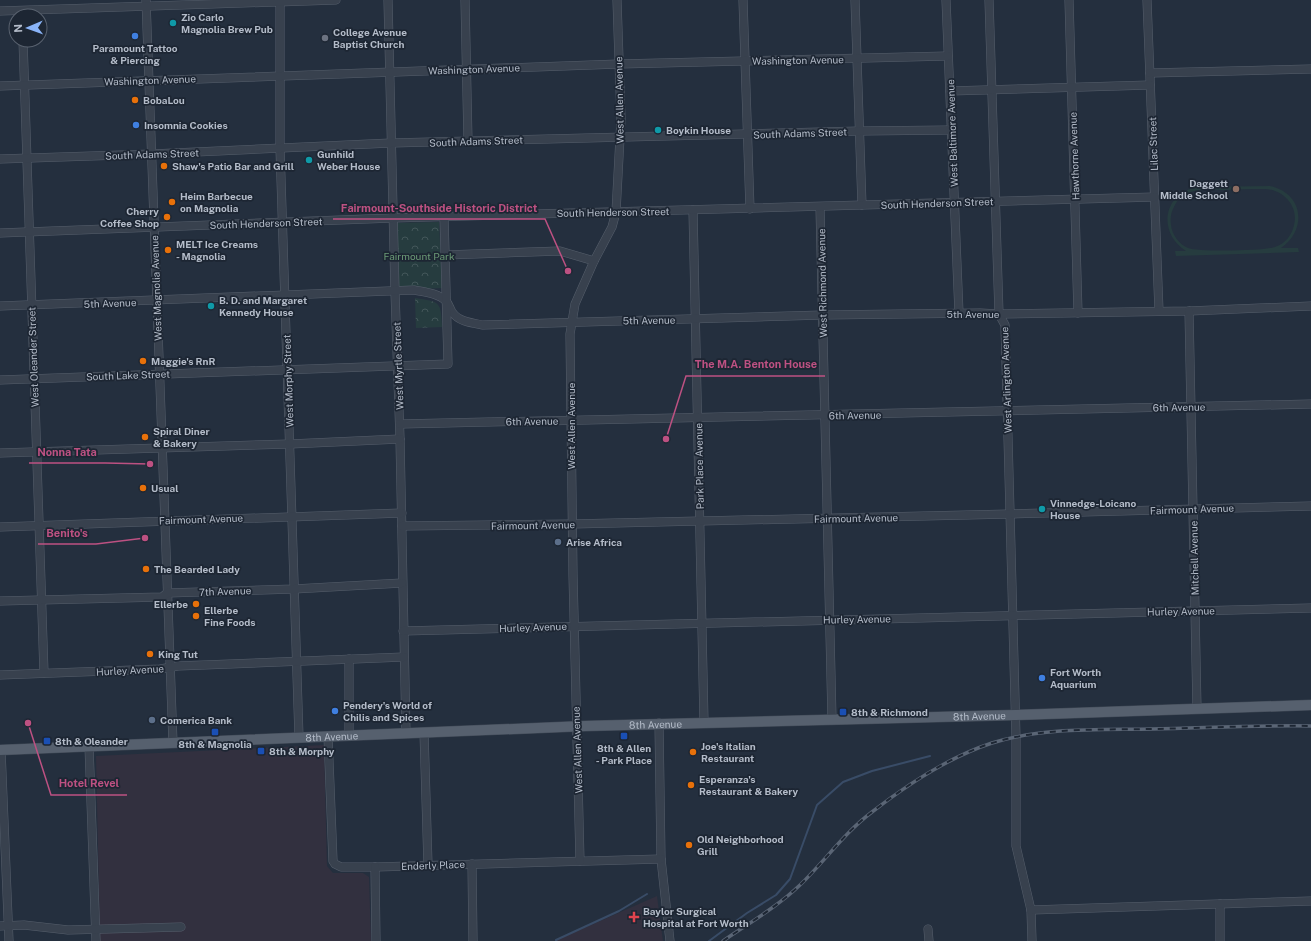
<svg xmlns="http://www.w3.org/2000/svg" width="1311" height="941" font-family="'Public Sans',sans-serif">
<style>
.medical{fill:#32303f}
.grass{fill:#263c3f;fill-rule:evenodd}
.park{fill:url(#park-crowns)}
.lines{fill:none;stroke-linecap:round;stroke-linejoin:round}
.stream{stroke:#394c67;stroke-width:2}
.minor-casing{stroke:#565f6c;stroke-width:9}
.major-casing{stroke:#414a57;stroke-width:11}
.minor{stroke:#38414e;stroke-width:8}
.major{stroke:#56606e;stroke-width:10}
.rail-casing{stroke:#5a6575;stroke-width:3.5}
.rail{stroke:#1d2633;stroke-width:2;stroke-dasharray:6;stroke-linecap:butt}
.culture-dot{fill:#0f9aa8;stroke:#1d2633;stroke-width:1.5}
.shop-dot{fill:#3f7fe0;stroke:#1d2633;stroke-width:1.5}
.worship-dot{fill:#6b7280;stroke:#1d2633;stroke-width:1.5}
.food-dot{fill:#e8710a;stroke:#1d2633;stroke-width:1.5}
.education-dot{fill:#8d6e63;stroke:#1d2633;stroke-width:1.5}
.service-dot{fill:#5c6f8a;stroke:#1d2633;stroke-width:1.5}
.transit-dot{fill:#1a4fb4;stroke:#1d2633;stroke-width:1.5}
.health-dot{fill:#e0444e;stroke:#1d2633;stroke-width:1.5}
.labels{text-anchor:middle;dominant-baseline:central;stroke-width:3.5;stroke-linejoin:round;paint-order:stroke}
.poi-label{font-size:10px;font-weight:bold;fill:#b4bcc9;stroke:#1d2633;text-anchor:start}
.street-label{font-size:10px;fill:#b4bcc9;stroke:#1d2633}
.park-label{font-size:10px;fill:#6b9a76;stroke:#1d2633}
.leader{fill:none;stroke:#bd5182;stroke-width:1.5}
.callout-dot{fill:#bd5182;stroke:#1d2633;stroke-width:1.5}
.callout-label{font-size:11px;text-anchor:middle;font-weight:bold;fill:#bd5182;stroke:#1d2633;stroke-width:3.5;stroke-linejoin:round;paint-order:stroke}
</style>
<defs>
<pattern id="park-crowns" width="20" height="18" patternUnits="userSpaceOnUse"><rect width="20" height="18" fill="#263c3f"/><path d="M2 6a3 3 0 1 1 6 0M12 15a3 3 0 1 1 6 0" fill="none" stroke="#435659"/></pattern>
</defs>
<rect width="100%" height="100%" fill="#242f3e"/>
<g class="medical">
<polygon points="324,745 327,866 333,873 363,873 369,877 371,941 100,941 96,756"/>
<polygon points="657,896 663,941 555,941 559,939"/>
</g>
<path class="grass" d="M1270,186C1303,193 1308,229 1281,248H1298L1299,252L1176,256L1175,251H1186C1156,232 1164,191 1199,187ZM1264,189C1283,189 1299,206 1294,225C1292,235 1285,244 1275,247C1265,251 1197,252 1188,248C1179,244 1172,235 1171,225C1170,219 1171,212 1174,207C1183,187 1206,190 1225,190C1238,189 1251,189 1264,189Z"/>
<g class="park">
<polygon points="439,222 442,288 398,290 396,223"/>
<path d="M415,298C440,302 441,301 442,327L416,328Z"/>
</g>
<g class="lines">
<g class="stream">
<polyline points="556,940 619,911 647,894"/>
<polyline points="709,941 747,913 776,895 790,879 817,805 843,782 872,771 930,756"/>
</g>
<defs>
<g id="minor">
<polyline points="146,0 173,743"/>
<polyline points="280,0 280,148 299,737"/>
<polyline points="388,0 395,292 400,439 406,733"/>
<polyline points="465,0 468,141"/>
<polyline points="743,0 750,209"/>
<polyline points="855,0 862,205"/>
<polyline points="946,0 959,313"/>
<polyline points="989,0 999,314 1005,325 1016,737 1016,846 1031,910 1032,941"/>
<polyline points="1069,0 1078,313"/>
<polyline points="1147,0 1159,311"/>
<polyline points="0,11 336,0"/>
<polyline points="23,40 44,673"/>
<polyline points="1150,73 1311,69"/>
<polyline points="0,86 619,64 948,56"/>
<polyline points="950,91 1150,85"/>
<polyline points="0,159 152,154 391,143 860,131 951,130"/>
<polyline points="820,207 832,719"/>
<polyline points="693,210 704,722"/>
<polyline points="0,233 393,218 1155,197"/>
<polyline points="445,255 560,251 594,261"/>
<path d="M0,306L414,290C424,292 438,293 446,301C449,304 450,309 452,312C459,322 472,323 483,325L823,315L980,313L999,314L1189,311L1311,306"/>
<polyline points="1189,311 1197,709"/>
<polyline points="0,380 448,364 444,216"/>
<polyline points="400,424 1311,404"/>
<polyline points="0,453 290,444 400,439"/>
<polyline points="402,526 572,524 1010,514 1311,506"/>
<polyline points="0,527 402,513"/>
<polyline points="0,601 162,597 167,593 294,589 402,583"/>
<polyline points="403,631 1311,608"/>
<polyline points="349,659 349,735"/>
<polyline points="0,675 160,669 178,666 404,657"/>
<polyline points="659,723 661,859 670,941"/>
<polyline points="424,732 428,865"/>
<polyline points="328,736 333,861 335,864 341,867 375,867 661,859"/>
<polyline points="89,746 96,941"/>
<polyline points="1,750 9,941"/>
<polyline points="580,861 573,575 570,334 575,304 594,261 612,227 616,212 621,119 617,0"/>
<polyline points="472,864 473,941"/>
<polyline points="375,867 376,941"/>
<polyline points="1220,904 1220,941"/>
<polyline points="1031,910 1311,901"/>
<polyline points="0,926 24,925 68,930 181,927"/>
<polyline points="928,929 929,941"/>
</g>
<g id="major">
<path id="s1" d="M0,750L585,726L1015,715L1311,705"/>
</g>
</defs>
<use href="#minor" class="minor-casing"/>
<use href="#major" class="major-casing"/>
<use href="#minor" class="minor"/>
<use href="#major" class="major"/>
<defs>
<path id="rail" d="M723,941C749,923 777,907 800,885C825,861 844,833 872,812C908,784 949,757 992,743C1044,727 1099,730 1152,729C1205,728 1258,725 1311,726"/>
</defs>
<use href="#rail" class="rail-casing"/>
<use href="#rail" class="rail"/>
</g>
<g class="culture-dot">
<circle cx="173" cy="23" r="4"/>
<circle cx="658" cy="130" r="4"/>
<circle cx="309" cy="160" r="4"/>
<circle cx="211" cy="306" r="4"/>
<circle cx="1042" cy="509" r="4"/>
</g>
<g class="shop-dot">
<circle cx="135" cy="36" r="4"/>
<circle cx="136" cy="125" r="4"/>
<circle cx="1042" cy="678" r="4"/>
<circle cx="335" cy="711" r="4"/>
</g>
<circle class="worship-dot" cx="325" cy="38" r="4"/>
<g class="food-dot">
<circle cx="135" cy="100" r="4"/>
<circle cx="164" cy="166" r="4"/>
<circle cx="172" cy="202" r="4"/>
<circle cx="167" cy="217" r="4"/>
<circle cx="168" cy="250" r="4"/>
<circle cx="143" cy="361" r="4"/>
<circle cx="145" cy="437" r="4"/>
<circle cx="143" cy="488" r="4"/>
<circle cx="146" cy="569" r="4"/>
<circle cx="196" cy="604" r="4"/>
<circle cx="196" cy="616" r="4"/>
<circle cx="150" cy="654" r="4"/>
<circle cx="693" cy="752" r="4"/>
<circle cx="691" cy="785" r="4"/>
<circle cx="689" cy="845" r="4"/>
</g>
<circle class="education-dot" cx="1236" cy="189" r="4"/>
<g class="service-dot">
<circle cx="558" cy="542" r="4"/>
<circle cx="152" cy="720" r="4"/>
</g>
<g class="transit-dot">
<rect x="839" y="708" width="8" height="8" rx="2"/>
<rect x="211" y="728" width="8" height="8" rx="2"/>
<rect x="620" y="732" width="8" height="8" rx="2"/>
<rect x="43" y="737" width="8" height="8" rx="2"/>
<rect x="257" y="747" width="8" height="8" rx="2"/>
</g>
<path class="health-dot" d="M632 911h4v4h4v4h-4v4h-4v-4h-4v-4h4z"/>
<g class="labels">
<g class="poi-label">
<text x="181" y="17">Zio Carlo<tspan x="181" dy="12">Magnolia Brew Pub</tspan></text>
<text x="333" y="32">College Avenue<tspan x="333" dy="12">Baptist Church</tspan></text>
<text x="135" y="48" text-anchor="middle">Paramount Tattoo<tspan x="135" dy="12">&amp; Piercing</tspan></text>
<text x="143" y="100">BobaLou</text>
<text x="144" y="125">Insomnia Cookies</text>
<text x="666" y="130">Boykin House</text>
<text x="317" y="154">Gunhild<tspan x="317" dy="12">Weber House</tspan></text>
<text x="172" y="166">Shaw's Patio Bar and Grill</text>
<text x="1228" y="183" text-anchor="end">Daggett<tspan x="1228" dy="12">Middle School</tspan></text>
<text x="180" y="196">Heim Barbecue<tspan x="180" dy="12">on Magnolia</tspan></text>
<text x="159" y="211" text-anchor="end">Cherry<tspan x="159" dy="12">Coffee Shop</tspan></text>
<text x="176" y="244">MELT Ice Creams<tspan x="176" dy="12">- Magnolia</tspan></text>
<text x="219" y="300">B. D. and Margaret<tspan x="219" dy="12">Kennedy House</tspan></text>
<text x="151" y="361">Maggie's RnR</text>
<text x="153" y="431">Spiral Diner<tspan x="153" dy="12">&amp; Bakery</tspan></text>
<text x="151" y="488">Usual</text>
<text x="1050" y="503">Vinnedge-Loicano<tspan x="1050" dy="12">House</tspan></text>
<text x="566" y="542">Arise Africa</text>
<text x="154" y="569">The Bearded Lady</text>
<text x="188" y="604" text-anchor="end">Ellerbe</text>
<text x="204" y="610">Ellerbe<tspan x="204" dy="12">Fine Foods</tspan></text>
<text x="158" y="654">King Tut</text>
<text x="1050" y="672">Fort Worth<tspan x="1050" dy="12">Aquarium</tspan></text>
<text x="343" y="705">Pendery's World of<tspan x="343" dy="12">Chilis and Spices</tspan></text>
<text x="851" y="712">8th &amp; Richmond</text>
<text x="160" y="720">Comerica Bank</text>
<text x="55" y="741">8th &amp; Oleander</text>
<text x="215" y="744" text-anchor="middle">8th &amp; Magnolia</text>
<text x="701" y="746">Joe's Italian<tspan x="701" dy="12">Restaurant</tspan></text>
<text x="624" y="748" text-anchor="middle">8th &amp; Allen<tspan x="624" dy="12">- Park Place</tspan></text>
<text x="269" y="751">8th &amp; Morphy</text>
<text x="699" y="779">Esperanza's<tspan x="699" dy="12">Restaurant &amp; Bakery</tspan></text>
<text x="697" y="839">Old Neighborhood<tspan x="697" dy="12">Grill</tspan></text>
<text x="643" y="911">Baylor Surgical<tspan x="643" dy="12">Hospital at Fort Worth</tspan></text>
</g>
<g class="street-label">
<text transform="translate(798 60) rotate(-1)">Washington Avenue</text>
<text transform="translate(474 69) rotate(-2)">Washington Avenue</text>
<text transform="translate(150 80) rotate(-2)">Washington Avenue</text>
<text transform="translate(619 100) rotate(-91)">West Allen Avenue</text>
<text transform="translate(800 133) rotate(-2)">South Adams Street</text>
<text transform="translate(952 133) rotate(-92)">West Baltimore Avenue</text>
<text transform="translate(476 141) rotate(-2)">South Adams Street</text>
<text transform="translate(1153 144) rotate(-92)">Lilac Street</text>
<text transform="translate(152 154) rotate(-2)">South Adams Street</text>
<text transform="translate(1074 156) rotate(-92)">Hawthorne Avenue</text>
<text transform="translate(937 203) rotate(-2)">South Henderson Street</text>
<text transform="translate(613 212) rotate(-1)">South Henderson Street</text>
<text transform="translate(266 223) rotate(-2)">South Henderson Street</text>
<text transform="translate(822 283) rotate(-91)">West Richmond Avenue</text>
<text transform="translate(156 288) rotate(-92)">West Magnolia Avenue</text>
<text transform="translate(110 303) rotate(-2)">5th Avenue</text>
<text x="973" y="314">5th Avenue</text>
<text transform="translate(649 320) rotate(-1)">5th Avenue</text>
<text transform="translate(33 357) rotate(-92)">West Oleander Street</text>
<text transform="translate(398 366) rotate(-92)">West Myrtle Street</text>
<text transform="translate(128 375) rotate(-2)">South Lake Street</text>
<text transform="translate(1006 380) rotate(-92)">West Arlington Avenue</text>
<text transform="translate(288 381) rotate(-92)">West Morphy Street</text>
<text transform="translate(1179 407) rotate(-1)">6th Avenue</text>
<text transform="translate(855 415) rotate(-1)">6th Avenue</text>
<text transform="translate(532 421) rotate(-1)">6th Avenue</text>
<text transform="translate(571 426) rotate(-90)">West Allen Avenue</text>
<text transform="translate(699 466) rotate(-91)">Park Place Avenue</text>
<text transform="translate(1192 509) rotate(-2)">Fairmount Avenue</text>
<text transform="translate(856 518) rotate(-1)">Fairmount Avenue</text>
<text transform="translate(201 519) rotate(-2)">Fairmount Avenue</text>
<text transform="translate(533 525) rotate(-1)">Fairmount Avenue</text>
<text transform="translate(1194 558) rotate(-91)">Mitchell Avenue</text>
<text transform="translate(225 591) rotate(-2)">7th Avenue</text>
<text transform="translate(1181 611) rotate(-1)">Hurley Avenue</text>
<text transform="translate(857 619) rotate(-1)">Hurley Avenue</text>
<text transform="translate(533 627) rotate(-2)">Hurley Avenue</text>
<text transform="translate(130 670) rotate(-3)">Hurley Avenue</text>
<text stroke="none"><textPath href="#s1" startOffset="980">8th Avenue</textPath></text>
<text stroke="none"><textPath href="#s1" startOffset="656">8th Avenue</textPath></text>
<text stroke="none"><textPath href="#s1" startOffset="332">8th Avenue</textPath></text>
<text transform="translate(577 750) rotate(-92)">West Allen Avenue</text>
<text transform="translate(433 865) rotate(-2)">Enderly Place</text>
</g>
<g class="park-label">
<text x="419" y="256">Fairmount Park</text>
</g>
</g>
<path class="leader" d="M568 271L545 219H333M666 439L686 376H825M150 464L105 463H29M145 538L96 544H38M28 723L51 795H127"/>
<g class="callout-dot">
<circle cx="568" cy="271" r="4"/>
<circle cx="666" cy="439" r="4"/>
<circle cx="150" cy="464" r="4"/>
<circle cx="145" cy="538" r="4"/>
<circle cx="28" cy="723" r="4"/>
</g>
<g class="callout-label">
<text x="439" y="212">Fairmount-Southside Historic District</text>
<text x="756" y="368">The M.A. Benton House</text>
<text x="67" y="456">Nonna Tata</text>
<text x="67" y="537">Benito's</text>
<text x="89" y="787">Hotel Revel</text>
</g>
<g transform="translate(28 28) rotate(268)"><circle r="19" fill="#1d2633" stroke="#59626f"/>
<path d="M0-3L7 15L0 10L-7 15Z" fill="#8ab4f8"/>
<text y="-6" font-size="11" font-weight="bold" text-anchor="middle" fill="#b4bcc9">N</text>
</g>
</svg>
